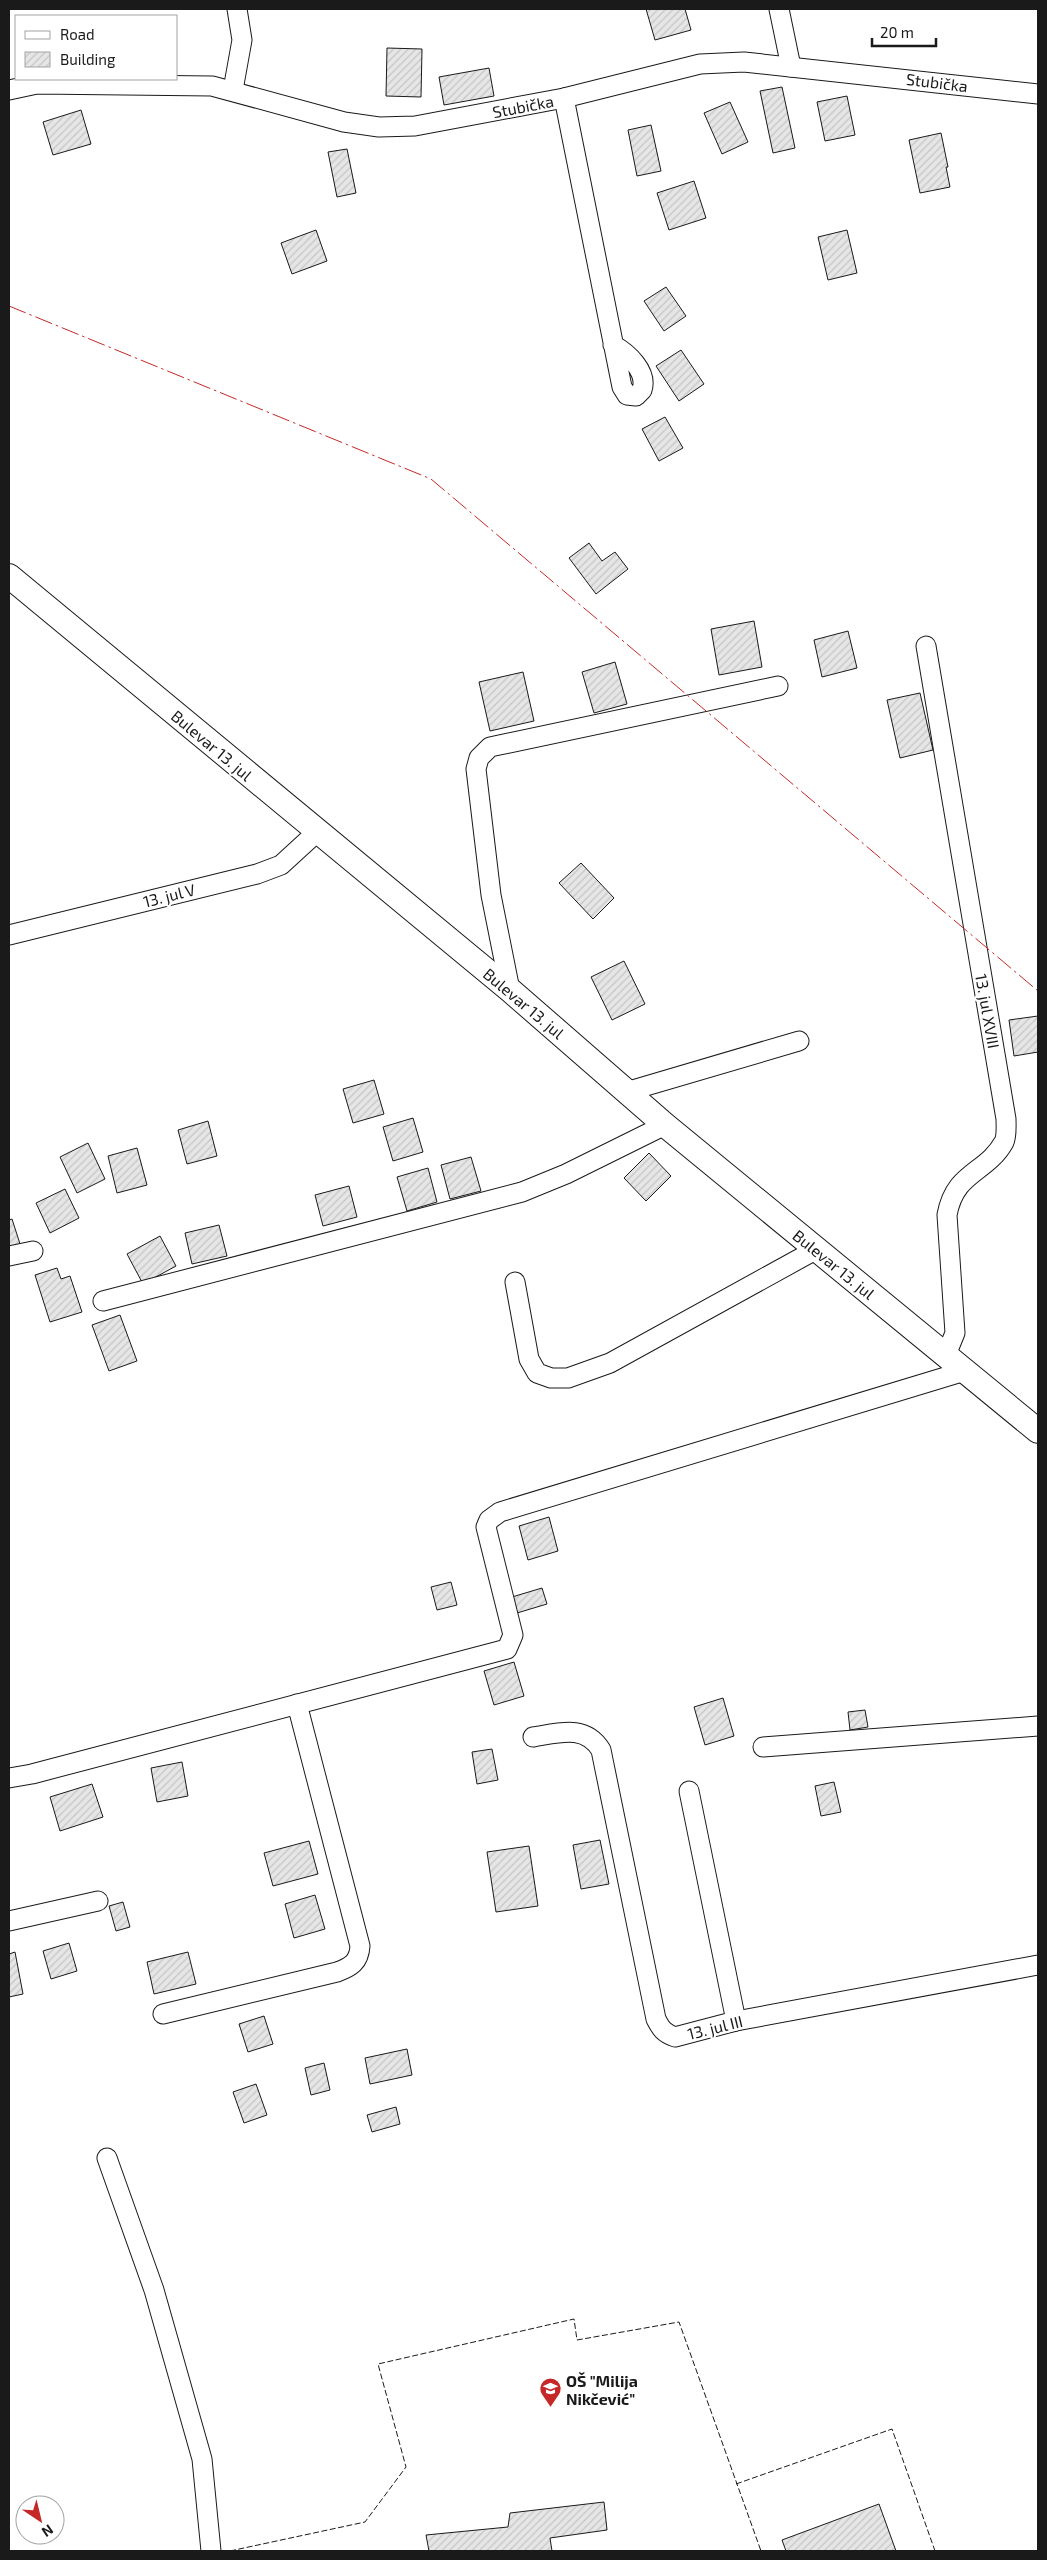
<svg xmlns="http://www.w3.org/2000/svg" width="1047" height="2560" font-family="'Exo 2',sans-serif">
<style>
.building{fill:url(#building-hatch);stroke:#1a1a1a}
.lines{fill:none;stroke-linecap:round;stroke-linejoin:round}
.minor-casing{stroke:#1a1a1a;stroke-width:21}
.tertiary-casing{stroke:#1a1a1a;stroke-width:26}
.minor{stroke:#fff;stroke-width:19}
.tertiary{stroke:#fff;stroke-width:24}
.fence{stroke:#1a1a1a;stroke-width:1;stroke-dasharray:6 2.5;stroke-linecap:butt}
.power{stroke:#c62828;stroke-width:1;stroke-dasharray:18 4 2.5 4;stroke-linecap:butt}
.labels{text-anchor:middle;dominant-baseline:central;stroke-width:4;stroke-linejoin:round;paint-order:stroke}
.street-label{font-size:16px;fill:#1a1a1a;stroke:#fff}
.poi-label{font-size:16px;font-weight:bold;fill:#1a1a1a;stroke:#fff;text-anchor:start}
</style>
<defs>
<pattern id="building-hatch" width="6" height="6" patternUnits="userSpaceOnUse" patternTransform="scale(1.25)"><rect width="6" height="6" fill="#e6e6e6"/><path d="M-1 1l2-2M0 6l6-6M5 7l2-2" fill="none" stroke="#c5c5c5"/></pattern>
</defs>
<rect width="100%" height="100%" fill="#fff"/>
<g class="building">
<polygon points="646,9 685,9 691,30 655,40"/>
<polygon points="387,48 422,49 421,97 386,96"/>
<polygon points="489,68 494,96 444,105 439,77"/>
<polygon points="782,87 795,148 773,153 760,91"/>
<polygon points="847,96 855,135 825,141 817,102"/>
<polygon points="730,102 748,142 722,154 704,113"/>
<polygon points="81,110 91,144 53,155 43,122"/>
<polygon points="651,125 661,171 637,176 628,130"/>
<polygon points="941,133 948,167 946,167 950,187 920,193 909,140"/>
<polygon points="347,149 356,193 337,197 328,152"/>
<polygon points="694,181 706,218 669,230 657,193"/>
<polygon points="316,230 327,261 292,274 281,243"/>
<polygon points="847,230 857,273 828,280 818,237"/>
<polygon points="666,287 686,316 664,331 644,301"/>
<polygon points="681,350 704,384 679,401 656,366"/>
<polygon points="665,417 683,448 659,461 642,429"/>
<polygon points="589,543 602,561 615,552 628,569 596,594 569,558"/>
<polygon points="754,621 762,667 719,675 711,629"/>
<polygon points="848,631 857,668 822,677 814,640"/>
<polygon points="615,662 627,704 594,713 582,672"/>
<polygon points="523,672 534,721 490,731 479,682"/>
<polygon points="920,693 933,750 900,758 887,700"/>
<polygon points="581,863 614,898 593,919 559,883"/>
<polygon points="624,961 645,1004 612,1020 591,977"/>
<polygon points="1038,1016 1038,1052 1014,1056 1009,1020"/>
<polygon points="374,1080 384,1114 353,1123 343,1089"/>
<polygon points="413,1118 423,1152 393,1161 383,1127"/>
<polygon points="208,1121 217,1156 187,1164 178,1130"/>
<polygon points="88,1143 105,1179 77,1193 60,1157"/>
<polygon points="137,1148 147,1185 117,1193 108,1156"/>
<polygon points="649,1153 671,1176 646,1201 624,1178"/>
<polygon points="471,1157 481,1191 450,1199 441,1165"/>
<polygon points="428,1168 437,1202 407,1211 397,1177"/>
<polygon points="349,1186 357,1217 323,1226 315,1195"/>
<polygon points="65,1189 79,1218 50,1233 36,1203"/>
<polygon points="12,1219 21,1247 9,1251 9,1220"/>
<polygon points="219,1225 227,1256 192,1264 185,1233"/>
<polygon points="160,1236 176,1266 143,1284 127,1254"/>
<polygon points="57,1268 61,1279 70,1276 82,1312 50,1322 35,1275"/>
<polygon points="120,1315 137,1361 109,1371 92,1325"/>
<polygon points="549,1517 558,1551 528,1560 519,1526"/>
<polygon points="451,1582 457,1605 437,1610 431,1587"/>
<polygon points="542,1588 547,1604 517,1613 512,1597"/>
<polygon points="514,1662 524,1696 494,1705 484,1671"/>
<polygon points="723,1698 734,1736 705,1745 694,1707"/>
<polygon points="865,1710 868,1727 850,1730 848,1712"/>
<polygon points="492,1749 498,1780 477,1784 472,1752"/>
<polygon points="182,1762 188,1796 157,1802 151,1768"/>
<polygon points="834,1782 841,1812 821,1816 815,1786"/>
<polygon points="92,1784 103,1817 60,1831 50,1797"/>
<polygon points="600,1840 609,1884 581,1889 573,1845"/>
<polygon points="309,1841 318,1874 273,1886 264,1853"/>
<polygon points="529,1846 538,1906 496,1912 487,1852"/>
<polygon points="315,1895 325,1929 294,1938 285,1904"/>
<polygon points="123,1902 130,1927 116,1931 109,1906"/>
<polygon points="69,1943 77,1971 51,1979 43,1951"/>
<polygon points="15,1952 23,1994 9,1997 9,1954"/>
<polygon points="188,1952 196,1984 154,1994 147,1962"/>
<polygon points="264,2016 273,2044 248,2052 239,2024"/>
<polygon points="407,2049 412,2075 370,2084 365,2058"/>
<polygon points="324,2063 330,2090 311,2095 305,2068"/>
<polygon points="256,2084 267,2115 244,2123 233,2092"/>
<polygon points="396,2107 400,2124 372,2132 367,2115"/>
<polygon points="604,2502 607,2530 550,2538 552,2551 429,2551 426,2535 508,2527 510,2513"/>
<polygon points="879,2504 896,2551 786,2551 782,2540"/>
</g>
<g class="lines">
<defs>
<g id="minor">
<polyline points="779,9 791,67"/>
<polyline points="9,90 37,84 212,86 344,122 379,127 415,126 564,98 700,64 744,62 1038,94"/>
<polyline points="233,90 242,40 237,9"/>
<path d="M564,98L622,387L627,395L636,396L642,390C648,372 628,353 613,345"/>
<path d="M926,646L1006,1119C1006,1125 1007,1136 1004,1142C986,1174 955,1171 947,1215L955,1333L946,1355"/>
<polyline points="9,935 257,874 281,865 317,832"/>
<polyline points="510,990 491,895 476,769 479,758 490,747 778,686"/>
<polyline points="629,1091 799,1041"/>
<polyline points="9,1256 33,1251"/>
<polyline points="515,1282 529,1359 537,1373 551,1378 568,1378 610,1363 817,1249"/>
<polyline points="103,1301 522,1192 566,1174 665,1125"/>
<path d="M533,1737C559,1733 585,1724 601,1750L656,2019C661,2029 664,2033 675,2037L736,2021L1038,1965"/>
<polyline points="763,1747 1038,1726"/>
<polyline points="9,1778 32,1774 507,1649 513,1635 486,1527 489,1520 500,1512 965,1371"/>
<polyline points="689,1791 736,2021"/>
<polyline points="9,1921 98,1901"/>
<path d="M163,2014L337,1972C351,1967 359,1962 360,1946L297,1704"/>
<polyline points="107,2158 154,2290 202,2459 211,2551"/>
</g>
<polyline id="tertiary" points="9,576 510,990 665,1125 1038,1431"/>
</defs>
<use href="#minor" class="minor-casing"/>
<use href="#tertiary" class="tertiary-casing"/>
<use href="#minor" class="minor"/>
<use href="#tertiary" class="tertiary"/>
<g class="fence">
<polyline points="736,2484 892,2429 935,2551"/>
<polyline points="230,2551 365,2522 406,2467 378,2364 574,2319 577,2340 679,2322 761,2551"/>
</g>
<polyline class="power" points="9,306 431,479 1038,991"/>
</g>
<defs>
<symbol id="school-pin" viewBox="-11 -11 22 30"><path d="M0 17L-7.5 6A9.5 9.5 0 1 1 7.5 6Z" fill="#c62828" stroke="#fff"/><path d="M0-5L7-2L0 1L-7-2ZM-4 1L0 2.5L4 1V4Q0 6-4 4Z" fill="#fff"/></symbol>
</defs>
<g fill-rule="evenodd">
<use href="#school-pin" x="538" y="2376" width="25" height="34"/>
</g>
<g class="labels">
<g class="street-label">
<text transform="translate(937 82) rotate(7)">Stubička</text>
<text transform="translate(523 106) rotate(-11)">Stubička</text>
<text transform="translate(212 745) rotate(40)">Bulevar 13. jul</text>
<text transform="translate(169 895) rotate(-14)">13. jul V</text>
<text transform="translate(524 1003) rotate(40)">Bulevar 13. jul</text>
<text transform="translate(988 1011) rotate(80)">13. jul XVIII</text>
<text transform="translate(834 1264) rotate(39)">Bulevar 13. jul</text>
<text transform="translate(715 2027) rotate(-14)">13. jul III</text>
</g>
<g class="poi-label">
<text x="566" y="2380">OŠ "Milija<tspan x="566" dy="18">Nikčević"</tspan></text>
</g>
</g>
<rect width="1047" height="2560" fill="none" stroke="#1a1a1a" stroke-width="20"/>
<rect x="15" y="15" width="162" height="65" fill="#ffffff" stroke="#a3a3a3"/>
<rect x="25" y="31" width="25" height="8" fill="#ffffff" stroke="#a3a3a3"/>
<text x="60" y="40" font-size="15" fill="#1a1a1a">Road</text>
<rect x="25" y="52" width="25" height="15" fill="url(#building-hatch)" stroke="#a3a3a3"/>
<text x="60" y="65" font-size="15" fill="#1a1a1a">Building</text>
<g transform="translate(40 2520) rotate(145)"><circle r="24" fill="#ffffff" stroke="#a3a3a3"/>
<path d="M0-4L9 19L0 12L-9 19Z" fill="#c62828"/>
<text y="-8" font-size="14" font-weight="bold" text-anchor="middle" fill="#1a1a1a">N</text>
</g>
<path d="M872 38v8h64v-8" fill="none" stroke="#1a1a1a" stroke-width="2.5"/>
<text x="880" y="38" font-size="15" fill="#1a1a1a" stroke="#ffffff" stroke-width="4" paint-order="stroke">20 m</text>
</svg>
